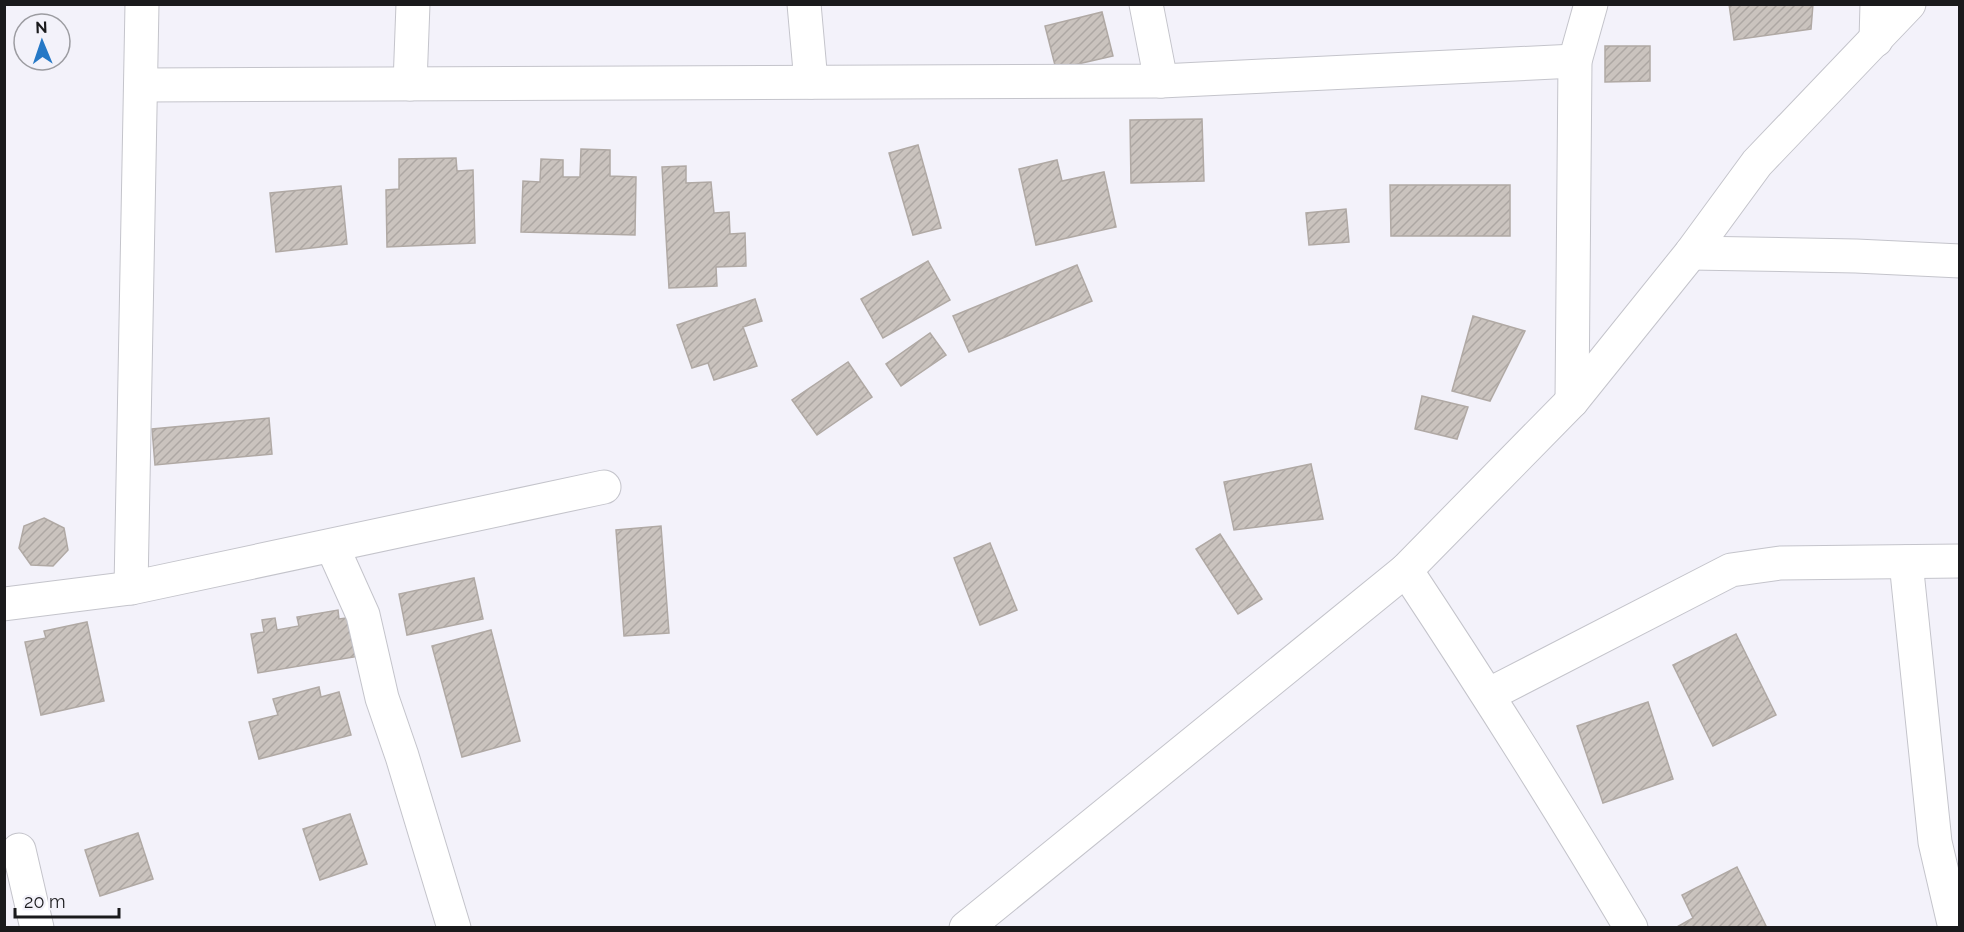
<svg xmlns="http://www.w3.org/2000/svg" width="1964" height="932" font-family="Raleway,sans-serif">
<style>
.building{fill:url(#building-hatch);stroke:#b0a9a4;stroke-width:1.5}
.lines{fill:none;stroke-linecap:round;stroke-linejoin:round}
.minor-casing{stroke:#c4c4cb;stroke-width:35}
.tertiary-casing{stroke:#c4c4cb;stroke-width:35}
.minor{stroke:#fff;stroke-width:33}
.tertiary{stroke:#fff;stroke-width:33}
</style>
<defs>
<pattern id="building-hatch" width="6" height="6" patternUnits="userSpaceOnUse" patternTransform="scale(1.5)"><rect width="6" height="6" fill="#cac3be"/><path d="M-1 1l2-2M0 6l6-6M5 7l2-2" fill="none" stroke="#ada7a3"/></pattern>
</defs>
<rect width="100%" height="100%" fill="#f3f2fa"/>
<g class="building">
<polygon points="1729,4 1813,4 1811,29 1734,40"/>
<polygon points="1102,12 1113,56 1056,69 1045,26"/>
<polygon points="1605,46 1650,46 1650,81 1605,82"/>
<polygon points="1202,119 1204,181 1131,183 1130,120"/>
<polygon points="918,145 941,228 913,235 889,153"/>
<polygon points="581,149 610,150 610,176 636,177 635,235 521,232 523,181 540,182 541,159 563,160 563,177 580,177"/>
<polygon points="456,158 457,171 473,170 475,243 387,247 386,190 399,189 399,159"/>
<polygon points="1057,160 1062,181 1104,172 1116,227 1036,245 1019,169"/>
<polygon points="686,166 686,183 711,182 714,213 729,212 730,234 745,233 746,266 716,267 717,286 669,288 662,167"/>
<polygon points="1390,185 1510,185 1510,236 1391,236"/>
<polygon points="341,186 347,244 276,252 270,193"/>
<polygon points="1346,209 1349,242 1309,245 1306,213"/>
<polygon points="928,261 950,300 883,338 861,299"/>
<polygon points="1077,265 1092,301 969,352 953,316"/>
<polygon points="755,299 762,321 743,327 757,366 714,380 708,363 692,368 677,325"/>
<polygon points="1473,316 1525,331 1490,401 1452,391"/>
<polygon points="930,333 946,355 901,386 886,364"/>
<polygon points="848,362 872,397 817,435 792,400"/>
<polygon points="1422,396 1468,407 1457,439 1415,429"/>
<polygon points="269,418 272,454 155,465 152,429"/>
<polygon points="1311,464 1323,519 1234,530 1224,482"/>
<polygon points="44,518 64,528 68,550 53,566 31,565 19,548 24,526"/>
<polygon points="661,526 669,633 624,636 616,530"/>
<polygon points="1220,534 1262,599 1238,614 1196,549"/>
<polygon points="990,543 1017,610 980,625 954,558"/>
<polygon points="474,578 483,619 407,635 399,594"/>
<polygon points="338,610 339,619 353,617 360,656 258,673 251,634 264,632 262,620 275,618 277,630 299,626 297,617"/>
<polygon points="87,622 104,701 41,715 25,642 46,638 44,631"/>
<polygon points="491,630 520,741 462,757 432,646"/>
<polygon points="1736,634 1776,715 1713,746 1673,665"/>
<polygon points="319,687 321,697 339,692 351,735 259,759 249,722 278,715 273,699"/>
<polygon points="1648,702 1673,779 1603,803 1577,726"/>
<polygon points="350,814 367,864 320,880 303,829"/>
<polygon points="138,833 153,879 100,896 85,850"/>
<polygon points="1737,867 1767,928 1675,928 1693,918 1682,895"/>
</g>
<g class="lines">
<defs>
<g id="minor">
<polyline points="804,4 811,82"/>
<polyline points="1146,4 1161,81"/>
<polyline points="1876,40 1877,4"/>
<polyline points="410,84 413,4"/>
<polyline points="141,85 1161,81 1575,61"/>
<polyline points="1691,253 1856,256 1960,261"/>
<polyline points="1572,401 1575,61 1591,4"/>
<polyline points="332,546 363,615 382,698 402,756 454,928"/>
<polyline points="1906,562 1935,842 1955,928"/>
<path d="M1406,570C1484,688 1559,806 1631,928"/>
<polyline points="131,588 142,4"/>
<polyline points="4,604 131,588 604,487"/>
<polyline points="1488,695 1731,570 1780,563 1960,561"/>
<polyline points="19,850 37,928"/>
</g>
<polyline id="tertiary" points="966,928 1406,570 1572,401 1691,253 1757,163 1909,4"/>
</defs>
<use href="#minor" class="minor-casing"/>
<use href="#tertiary" class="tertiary-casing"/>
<use href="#minor" class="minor"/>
<use href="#tertiary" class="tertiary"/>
</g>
<rect width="1964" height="932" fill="none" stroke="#1a1a1c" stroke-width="12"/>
<g transform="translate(42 42) rotate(358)"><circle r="28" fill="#f3f2fa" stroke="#9c9ca1" stroke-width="1.5"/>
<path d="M0-4.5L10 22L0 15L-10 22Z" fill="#2578c6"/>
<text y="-9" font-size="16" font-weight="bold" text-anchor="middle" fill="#1a1a1c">N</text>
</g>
<path d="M15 908v9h104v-9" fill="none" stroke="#1a1a1c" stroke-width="3"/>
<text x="24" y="908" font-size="18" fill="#1a1a1c" stroke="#f3f2fa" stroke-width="4.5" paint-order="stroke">20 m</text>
</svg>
